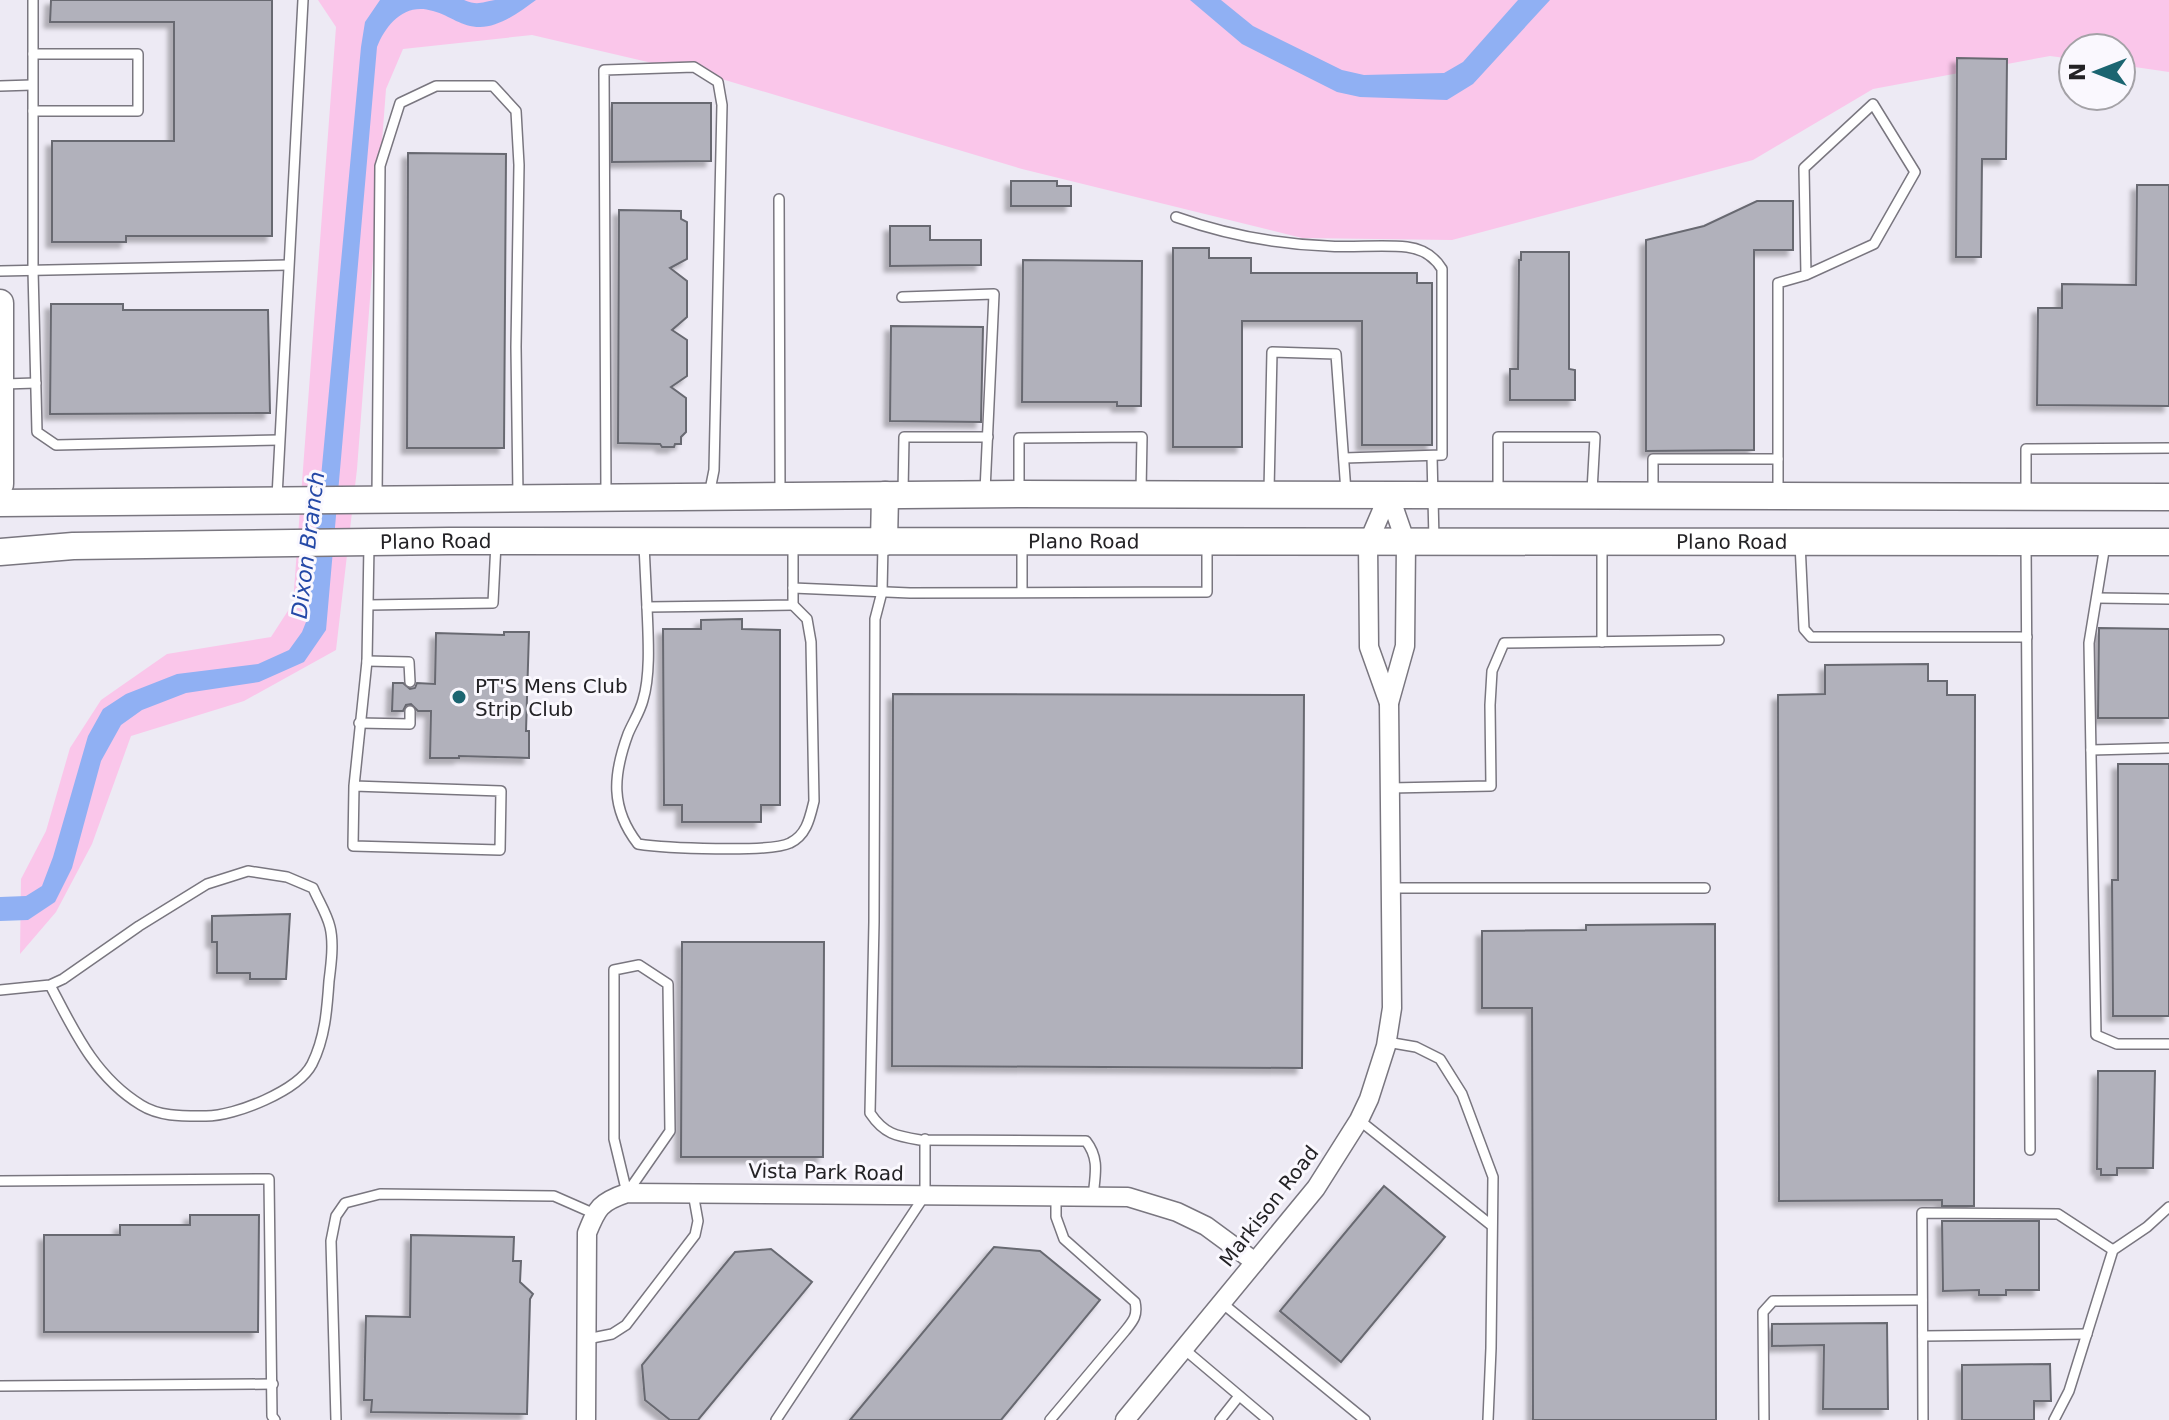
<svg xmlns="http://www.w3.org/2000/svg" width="2169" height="1420" font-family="'DejaVu Sans',sans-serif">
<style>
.green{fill:#fac6ea}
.water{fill:#90b0f3}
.building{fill:#b1b1bb;stroke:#686971;stroke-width:2;filter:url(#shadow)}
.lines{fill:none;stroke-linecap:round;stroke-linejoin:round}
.service-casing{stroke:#79767f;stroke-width:12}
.minor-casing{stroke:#79767f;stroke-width:21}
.secondary-casing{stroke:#79767f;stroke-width:29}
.service{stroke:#fff;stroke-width:9}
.minor{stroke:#fff;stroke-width:18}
.secondary{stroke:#fff;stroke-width:26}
.poi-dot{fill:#1b6571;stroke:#faf8fe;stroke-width:3}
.labels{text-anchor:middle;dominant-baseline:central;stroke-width:6;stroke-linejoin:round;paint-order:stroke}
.street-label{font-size:20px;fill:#232225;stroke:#faf8fe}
.poi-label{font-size:20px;fill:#232225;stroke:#faf8fe;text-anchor:start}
.water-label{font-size:22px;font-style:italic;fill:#2448a7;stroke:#faf8fe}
</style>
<defs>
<filter id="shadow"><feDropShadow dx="-5.5" dy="5.5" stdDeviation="2" flood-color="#0004"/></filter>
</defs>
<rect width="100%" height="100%" fill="#edeaf4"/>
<polygon class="green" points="318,0 2169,0 2169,72 2121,65 2121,48 2073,48 2073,59 2050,56 1873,89 1753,160 1452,240 1302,238 1022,169 725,80 532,35 403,49 386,89 357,469 336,650 244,701 131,736 92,844 56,912 20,954 21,879 46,831 70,748 101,700 167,654 271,637 293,603 336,27"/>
<g class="water">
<path d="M380,0H464C478,6 482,2 495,0C508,0 523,0 536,0C521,11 500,27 480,27C461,27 451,16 433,11C405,2 386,24 377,47L326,630L304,662L259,682L186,693L142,710L121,725L101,761L72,868L55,902L28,920L0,921V897L26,896L42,886L53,857L88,736L103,709L126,694L177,674L258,664L289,650L302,632L308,617L361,47L365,22Z"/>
<polygon points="1190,0 1221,0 1253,26 1342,70 1364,75 1444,73 1463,62 1518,0 1550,0 1473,84 1447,100 1360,97 1337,92 1242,44"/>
</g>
<g class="building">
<polygon points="51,0 272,0 272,236 126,236 126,242 52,242 52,141 174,141 174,22 50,22"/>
<polygon points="1957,58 2007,59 2006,159 1982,159 1981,257 1956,257"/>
<polygon points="612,103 711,103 711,161 612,162"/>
<polygon points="408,153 506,154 504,448 407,448"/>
<polygon points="1011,181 1057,181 1057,186 1071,186 1071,206 1011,206"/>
<polygon points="2137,185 2169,185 2169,406 2037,405 2038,308 2062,308 2062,284 2136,285"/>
<polygon points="1757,201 1793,201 1793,250 1754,250 1754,450 1646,451 1646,240 1704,226"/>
<polygon points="619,210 681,211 681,219 687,222 687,259 670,268 687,281 687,317 672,330 687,340 687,376 671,387 686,398 686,432 681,437 681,444 675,444 674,447 662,447 660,444 618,443"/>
<polygon points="890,226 930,226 930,240 981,240 981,265 890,266"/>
<polygon points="1173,248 1209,248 1209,258 1251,258 1251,273 1417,273 1417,283 1432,283 1432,445 1362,445 1362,321 1242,321 1242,447 1173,447"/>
<polygon points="1521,252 1569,252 1569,369 1575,370 1575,400 1510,400 1510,369 1518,369 1519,260 1521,260"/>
<polygon points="1023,260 1142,261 1141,406 1117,406 1117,402 1022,402"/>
<polygon points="51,304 123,304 123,310 268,310 270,413 50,414"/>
<polygon points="891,326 983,327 981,422 890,421"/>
<polygon points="742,619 742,629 780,630 780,805 761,805 761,822 682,822 682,805 664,805 663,629 701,629 701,620"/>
<polygon points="2099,628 2169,629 2169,718 2098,718"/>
<polygon points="504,632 529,632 526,731 529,731 529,758 459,756 459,758 430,758 431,711 418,711 411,704 406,705 403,711 392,711 393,683 403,683 410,689 415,688 417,683 435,684 436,633 504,635"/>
<polygon points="1928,664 1928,681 1947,681 1947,695 1975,695 1974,1206 1942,1206 1942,1200 1779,1201 1778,695 1825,694 1825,665"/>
<polygon points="893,694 1304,695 1302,1068 892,1066"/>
<polygon points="2118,764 2169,764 2169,1016 2113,1016 2112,880 2118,880"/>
<polygon points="290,914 286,979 250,979 250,973 217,973 217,942 212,942 212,916"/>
<polygon points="1715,924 1716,1420 1533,1420 1532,1008 1482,1008 1482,931 1586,930 1586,925"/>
<polygon points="682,942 824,942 823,1157 681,1157"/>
<polygon points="2098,1071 2155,1071 2153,1168 2117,1168 2117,1175 2101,1175 2101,1169 2097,1169"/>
<polygon points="1384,1186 1445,1237 1341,1362 1280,1311"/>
<polygon points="190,1215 259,1215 258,1332 44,1332 44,1235 120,1235 120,1225 190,1225"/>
<polygon points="1942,1221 2039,1221 2039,1290 2006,1290 2006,1295 1979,1295 1979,1290 1943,1291"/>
<polygon points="411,1235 514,1237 513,1261 521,1261 520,1282 533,1294 530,1299 527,1414 371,1412 372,1400 364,1400 366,1316 410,1317"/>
<polygon points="994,1247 1040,1251 1100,1300 1001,1420 850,1420"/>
<polygon points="771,1249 812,1282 698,1420 670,1420 645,1400 642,1365 735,1252"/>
<polygon points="1887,1323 1888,1409 1823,1409 1824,1345 1772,1346 1772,1324"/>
<polygon points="2050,1364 2051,1401 2034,1401 2034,1420 1962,1420 1962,1365"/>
</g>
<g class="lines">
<defs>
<g id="service">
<polyline points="33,0 33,270 37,432 56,445 279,440"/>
<polyline points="33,54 138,54 138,111 33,111"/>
<polyline points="0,86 32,85"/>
<polyline points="779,199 780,493"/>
<path d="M1176,217C1224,234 1275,244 1327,246C1353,248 1381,244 1407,247C1423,249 1434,256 1442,269V455L1344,458"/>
<polyline points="0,271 288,265"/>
<polyline points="902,297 994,294 985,491"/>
<polyline points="4,384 36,383"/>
<polyline points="1432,456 1434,540"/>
<polyline points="1019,490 1019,438 1142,437 1141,491"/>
<polyline points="1269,490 1272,352 1336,354 1346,492"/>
<polyline points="1498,491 1498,437 1595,437 1592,491"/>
<polyline points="903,492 904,437 988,437"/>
<polyline points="1653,492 1653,459 1778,459"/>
<polyline points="1778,492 1778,283 1806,275 1804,168 1873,104 1915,172 1874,244 1806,275"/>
<polyline points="2026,493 2026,449 2169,448"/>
<polyline points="606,494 604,70 694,67 718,82 722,105 714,470 709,495"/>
<polyline points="377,496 380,166 400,103 436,86 493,86 516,111 519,165 516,347 518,496"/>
<polyline points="277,497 303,0"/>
<polyline points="1022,543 1022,592"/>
<polyline points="1800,543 1804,629 1811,637 2027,637"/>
<polyline points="644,545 647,607 793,605 793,545"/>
<path d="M883,545L882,592L875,619L874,922L870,1113C884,1134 896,1136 920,1140L1086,1141C1100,1159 1095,1175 1093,1197"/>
<polyline points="1602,545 1602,642"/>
<polyline points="2026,545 2030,1150"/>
<polyline points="2105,545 2089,643 2096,1035 2117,1044 2169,1044"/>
<polyline points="793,588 910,593 1207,592 1207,542"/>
<polyline points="2097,598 2169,599"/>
<polyline points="369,605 493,603 496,543"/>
<path d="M647,607C648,634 651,674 643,700C640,712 633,722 628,734C613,775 610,808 638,844C663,848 770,853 790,843C807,835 810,817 814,801L811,642L807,619L793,605"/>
<polyline points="367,661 409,662 410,682"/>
<polyline points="359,723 410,724 410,711"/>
<polyline points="2091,750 2169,748"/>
<polyline points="354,786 501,791 500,850 353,846 354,786 367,661 369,545"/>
<polyline points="1390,788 1491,786 1490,705 1492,671 1504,643 1719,640"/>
<polyline points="1391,888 1705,888"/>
<polygon points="639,965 668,984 670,1131 627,1193 614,1139 614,970"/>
<path d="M0,990L50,985L63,979L139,926L207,884L248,871L287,877L313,888C318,900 327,914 330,927C334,943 331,965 329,981C327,1010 325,1038 312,1064C298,1091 235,1116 206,1116C184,1116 160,1117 141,1105C95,1077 74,1031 50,985"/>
<polyline points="1387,1042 1416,1047 1440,1059 1462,1094 1493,1177 1491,1348 1488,1420"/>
<polyline points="1359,1120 1491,1225"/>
<polyline points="0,1181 269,1179 272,1416 275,1420"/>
<polyline points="1222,1303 1365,1420"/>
<polyline points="1923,1336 2087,1334"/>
<polyline points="587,1339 612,1334 626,1325 695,1235 698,1221 693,1193"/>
<polyline points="1184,1349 1268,1420"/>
<polyline points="0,1386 273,1384"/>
<polyline points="336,1420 331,1241 336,1216 345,1203 380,1194 554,1196 595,1214"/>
<polyline points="776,1420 925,1195 925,1139"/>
<path d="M1050,1420L1125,1331C1133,1321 1138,1316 1135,1302L1064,1239L1056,1217V1197"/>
<polyline points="1220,1420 1239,1396"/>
<polyline points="1764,1420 1763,1312 1773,1301 1922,1300"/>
<polyline points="1923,1420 1922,1213 2058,1214 2113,1250"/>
<polyline points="2054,1420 2069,1391 2113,1250 2147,1227 2169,1207"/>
</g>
<g id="minor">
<polyline points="1389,494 1368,543 1369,647 1389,703"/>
<path d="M586,1420L587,1233C597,1208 600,1202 627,1193L1128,1197L1177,1212L1206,1226L1255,1262"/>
<polyline points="1125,1420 1316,1188 1359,1120 1369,1099 1386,1046 1392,1008 1389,703 1405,646 1406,543 1389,494"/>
</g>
<g id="secondary">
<polyline points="0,303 0,484"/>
<polyline points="0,503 1019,494 2169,497"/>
<polyline points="884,542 885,495"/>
<path id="s1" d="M0,552L73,546L449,541L2169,542"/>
</g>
</defs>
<use href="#service" class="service-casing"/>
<use href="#minor" class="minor-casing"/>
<use href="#secondary" class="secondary-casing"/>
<use href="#service" class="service"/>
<use href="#minor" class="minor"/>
<use href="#secondary" class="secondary"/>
</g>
<circle class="poi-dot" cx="459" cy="697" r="8"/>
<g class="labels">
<g class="street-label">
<text stroke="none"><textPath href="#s1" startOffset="436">Plano Road</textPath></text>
<text stroke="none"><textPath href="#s1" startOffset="1084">Plano Road</textPath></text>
<text stroke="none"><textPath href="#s1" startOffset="1732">Plano Road</textPath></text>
<text transform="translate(826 1172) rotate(1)">Vista Park Road</text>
<text transform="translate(1269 1206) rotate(-52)">Markison Road</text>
</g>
<g class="poi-label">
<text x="475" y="686">PT'S Mens Club<tspan x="475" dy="23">Strip Club</tspan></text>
</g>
<g class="water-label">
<text transform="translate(308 545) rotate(-83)">Dixon Branch</text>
</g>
</g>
<g transform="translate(2097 72) rotate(270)"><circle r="38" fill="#faf8fe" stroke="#a4a2a7" stroke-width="2"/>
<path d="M0-6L14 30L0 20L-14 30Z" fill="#1b6571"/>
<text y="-12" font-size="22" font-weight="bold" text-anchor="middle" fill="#232225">N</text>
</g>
</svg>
